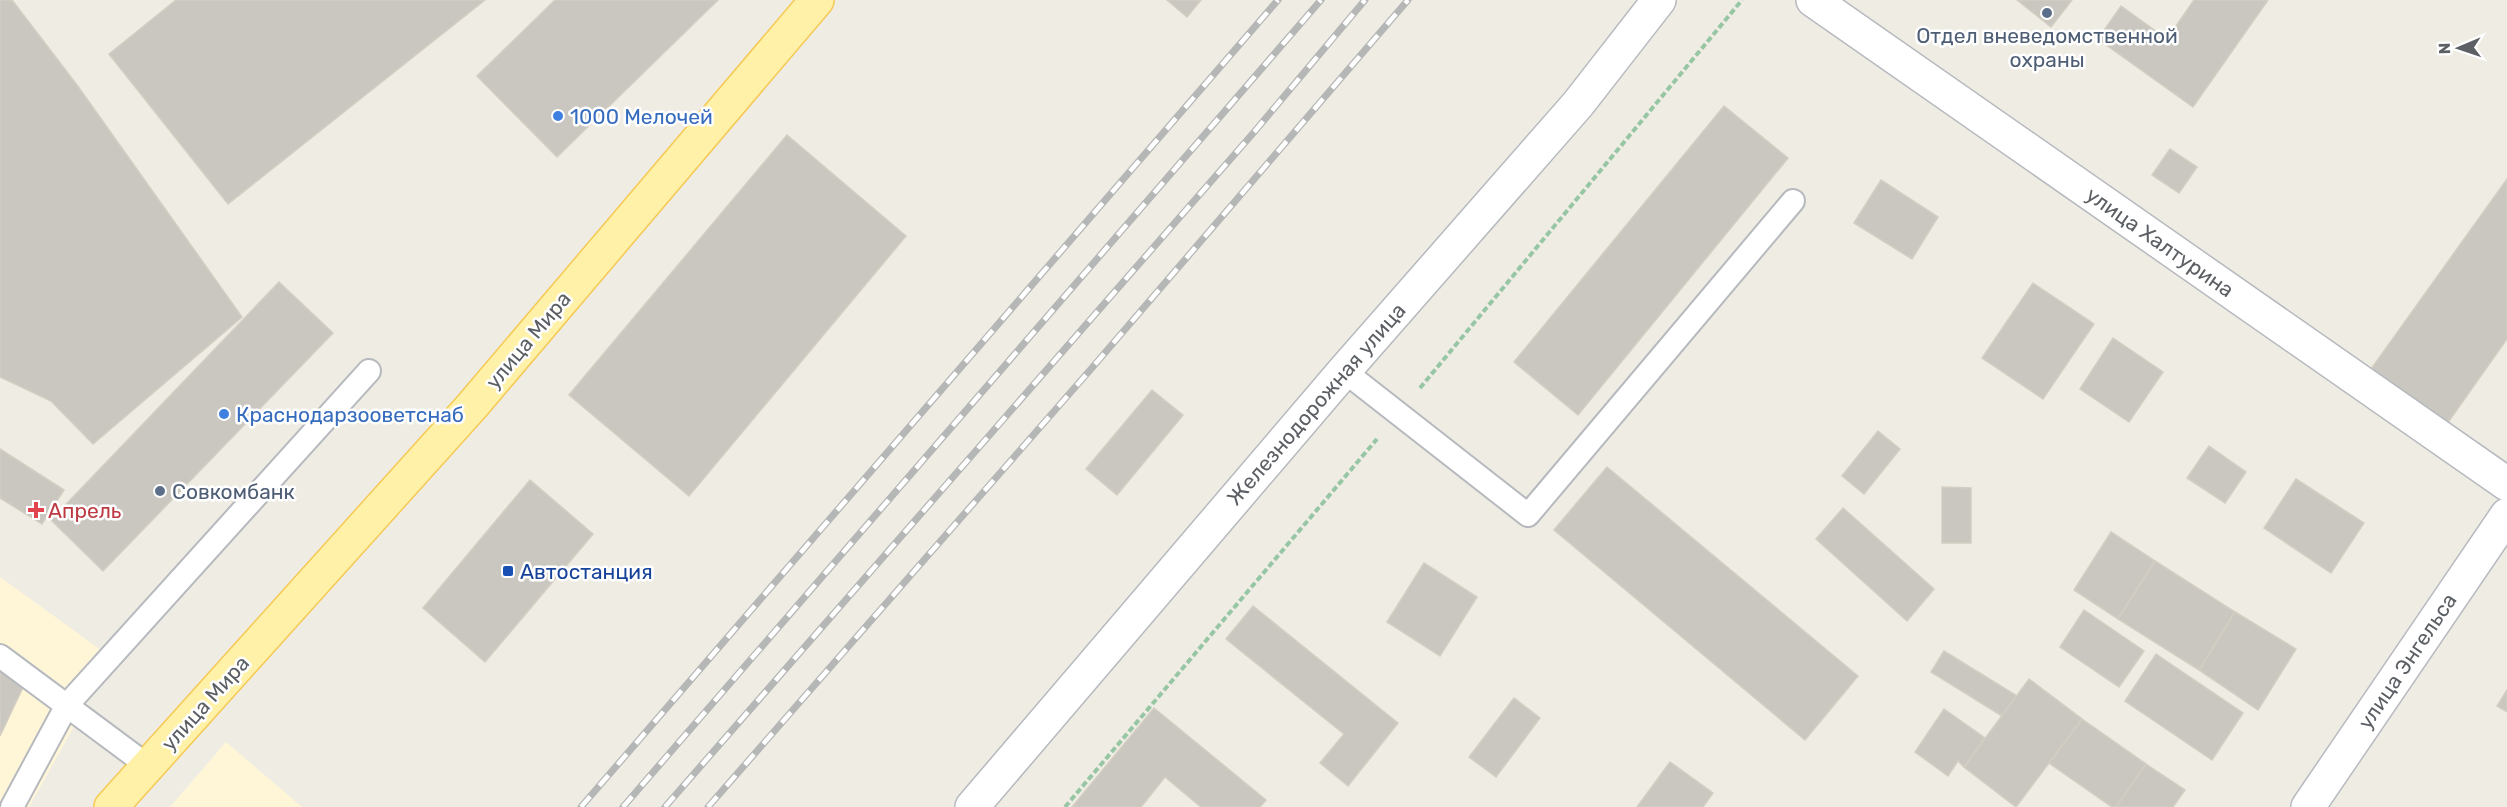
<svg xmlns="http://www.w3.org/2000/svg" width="2507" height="807" font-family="Rubik,sans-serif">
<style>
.commercial{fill:#fff6d8}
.building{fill:#cac7c1;stroke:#d4cec2;stroke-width:1.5}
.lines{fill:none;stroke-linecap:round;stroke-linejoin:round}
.lane-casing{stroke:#b6b9be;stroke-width:26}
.street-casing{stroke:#b6b9be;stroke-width:36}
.secondary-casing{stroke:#b7bac0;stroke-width:36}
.primary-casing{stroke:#f6c955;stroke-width:36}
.path{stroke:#97c6a4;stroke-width:4;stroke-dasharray:6 3;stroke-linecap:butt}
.lane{stroke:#fff;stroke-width:22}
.street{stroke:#fff;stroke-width:33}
.secondary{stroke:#fff;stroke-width:33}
.primary{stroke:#fff1a8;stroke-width:33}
.rail-casing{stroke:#b5b6b6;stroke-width:7}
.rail{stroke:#fff;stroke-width:4.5;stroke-dasharray:14;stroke-linecap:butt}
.service-dot{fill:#5c6f8a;stroke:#fff;stroke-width:2}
.shop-dot{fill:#3f7fe0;stroke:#fff;stroke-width:2}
.health-dot{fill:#e0444e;stroke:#fff;stroke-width:2}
.transit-dot{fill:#1a4fb4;stroke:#fff;stroke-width:2}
.labels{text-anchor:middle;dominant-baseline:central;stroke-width:5;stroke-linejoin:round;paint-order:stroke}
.service-label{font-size:21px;fill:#4e5e75;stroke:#fff}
.shop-label{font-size:21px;fill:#366cbe;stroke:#fff;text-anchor:start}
.street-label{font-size:21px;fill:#5c6065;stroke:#fff}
.health-label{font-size:21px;fill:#be3a42;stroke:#fff;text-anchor:start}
.transit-label{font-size:21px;fill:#164399;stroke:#fff;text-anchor:start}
</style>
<rect width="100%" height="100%" fill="#efece3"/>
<g class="commercial">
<polygon points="0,577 112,658 29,807 0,807"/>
<polygon points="226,742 302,807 170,807"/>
</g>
<g class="building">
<polygon points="0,0 12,0 77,85 242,317 93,444 51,401 0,377"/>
<polygon points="176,0 485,0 228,204 109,54"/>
<polygon points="555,0 718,0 557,157 477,76"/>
<polygon points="1167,0 1201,0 1187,17"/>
<polygon points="2017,0 2072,0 2051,27"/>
<polygon points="2194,0 2268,0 2193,107 2098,39 2121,6 2167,39"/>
<polygon points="1724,106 1788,158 1578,415 1514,362"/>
<polygon points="787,135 906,236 689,496 569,395"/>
<polygon points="2170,149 2197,167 2179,193 2152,175"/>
<polygon points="2507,179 2507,339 2442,431 2366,376"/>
<polygon points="1881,180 1938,217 1912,259 1854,223"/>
<polygon points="279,282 333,333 103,571 51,520"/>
<polygon points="2033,283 2094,324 2043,399 1982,358"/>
<polygon points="2113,338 2163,372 2129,422 2080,389"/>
<polygon points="1152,390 1183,415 1117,495 1086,469"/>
<polygon points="1878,431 1900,449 1864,494 1842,476"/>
<polygon points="2209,446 2246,472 2225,503 2187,478"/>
<polygon points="0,449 64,490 42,524 0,498"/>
<polygon points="1607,467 1858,676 1805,740 1554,530"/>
<polygon points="2296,479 2364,523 2331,573 2264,528"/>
<polygon points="530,480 593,534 485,662 423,608"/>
<polygon points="1942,487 1971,488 1971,543 1942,543"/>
<polygon points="1843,508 1934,589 1907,621 1816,539"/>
<polygon points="2111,532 2155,561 2118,619 2074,590"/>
<polygon points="2155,561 2235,612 2199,670 2118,619"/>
<polygon points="1424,563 1477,597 1440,656 1387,622"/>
<polygon points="1253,606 1398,723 1348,786 1320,763 1344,734 1226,639"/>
<polygon points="2084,610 2144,651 2119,687 2060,647"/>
<polygon points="2235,612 2296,649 2258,710 2199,670"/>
<polygon points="1944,651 2017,696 2002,716 1931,672"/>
<polygon points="2156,654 2243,713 2212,760 2125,701"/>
<polygon points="0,669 26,681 0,736"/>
<polygon points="2029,679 2082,719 2016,807 1964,767"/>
<polygon points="2507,690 2507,712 2497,706"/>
<polygon points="1514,698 1540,718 1496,777 1469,757"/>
<polygon points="1154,708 1266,800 1260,807 1201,807 1165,777 1141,807 1072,807"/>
<polygon points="1944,709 1985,738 1964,767 1958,761 1948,776 1915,752"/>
<polygon points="2082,719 2146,764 2116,807 2112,807 2049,763"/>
<polygon points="1670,762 1713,793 1703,807 1637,807"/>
<polygon points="2146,764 2185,790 2173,807 2116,807"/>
</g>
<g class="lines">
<defs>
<g id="lane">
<polyline points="1344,371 1528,515 1793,201"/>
<polyline points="0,656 148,766"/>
<polyline points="12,807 67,705 369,371"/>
</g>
<g id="street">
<polyline points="1813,0 2507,484"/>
<polyline points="972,807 1344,371 1578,104 1659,0"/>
</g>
<polyline id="secondary" points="2308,807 2507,515"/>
<polyline id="primary" points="111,807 472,406 817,0"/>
</defs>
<use href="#lane" class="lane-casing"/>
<use href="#street" class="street-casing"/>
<use href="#secondary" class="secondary-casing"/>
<use href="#primary" class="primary-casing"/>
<g class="path">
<polyline points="1420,388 1742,0"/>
<polyline points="1065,807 1377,439"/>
</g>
<use href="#lane" class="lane"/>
<use href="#street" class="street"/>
<use href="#secondary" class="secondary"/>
<use href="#primary" class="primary"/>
<defs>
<g id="rail">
<polyline points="581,807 1278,0"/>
<polyline points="623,807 1321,0"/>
<polyline points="665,807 1255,131 1365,0"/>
<polyline points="708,807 1091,369 1408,0"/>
</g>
</defs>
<use href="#rail" class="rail-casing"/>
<use href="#rail" class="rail"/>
</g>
<g class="service-dot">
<circle cx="2047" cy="13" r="6"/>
<circle cx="160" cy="491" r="6"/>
</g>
<g class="shop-dot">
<circle cx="558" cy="116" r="6"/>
<circle cx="224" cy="414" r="6"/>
</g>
<path class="health-dot" d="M33 501h6v6h6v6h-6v6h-6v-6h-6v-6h6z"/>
<rect class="transit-dot" x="502" y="565" width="12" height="12" rx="3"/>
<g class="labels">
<g class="service-label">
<text x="2047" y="35">Отдел вневедомственной<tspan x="2047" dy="24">охраны</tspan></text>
<text x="172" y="491" text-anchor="start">Совкомбанк</text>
</g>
<g class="shop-label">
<text x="570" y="116">1000 Мелочей</text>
<text x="236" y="414">Краснодарзооветснаб</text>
</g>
<g class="street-label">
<text transform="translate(2160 242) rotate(35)">улица Халтурина</text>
<text transform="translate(528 340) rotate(-50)">улица Мира</text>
<text transform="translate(1316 404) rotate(-49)">Железнодорожная улица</text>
<text transform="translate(2407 661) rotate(-56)">улица Энгельса</text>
<text transform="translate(205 703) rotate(-48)">улица Мира</text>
</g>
<g class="health-label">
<text x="48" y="510">Апрель</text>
</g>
<g class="transit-label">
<text x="520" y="571">Автостанция</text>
</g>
</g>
<g transform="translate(2459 48) rotate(268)" stroke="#ffffff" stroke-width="4.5" paint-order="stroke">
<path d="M0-4.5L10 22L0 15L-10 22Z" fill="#5c6065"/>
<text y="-9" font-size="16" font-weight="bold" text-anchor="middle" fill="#5c6065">N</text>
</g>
</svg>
